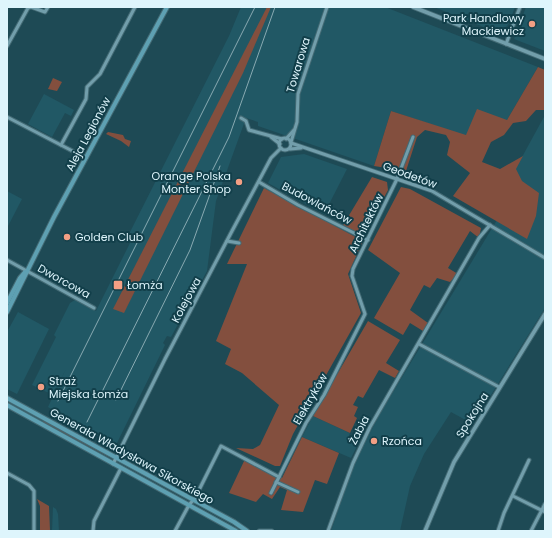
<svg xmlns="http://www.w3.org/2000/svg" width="552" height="538" font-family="Poppins,sans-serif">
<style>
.built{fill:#215865}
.green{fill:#834f3e}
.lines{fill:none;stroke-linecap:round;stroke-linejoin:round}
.minor-casing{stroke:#436a74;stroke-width:5}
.tertiary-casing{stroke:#436a74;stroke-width:5.5}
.secondary-casing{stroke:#436a74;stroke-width:6}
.minor{stroke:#729eab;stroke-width:3}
.tertiary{stroke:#729eab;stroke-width:3.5}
.secondary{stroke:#5ea0b2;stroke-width:4}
.rail{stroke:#89aab2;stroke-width:1}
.poi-dot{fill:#f39f84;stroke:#123f4a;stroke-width:1.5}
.labels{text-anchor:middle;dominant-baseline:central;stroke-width:4;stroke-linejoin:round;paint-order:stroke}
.poi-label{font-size:11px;fill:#def5fc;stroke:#123f4a;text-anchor:start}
.street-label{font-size:11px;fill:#def5fc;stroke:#123f4a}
</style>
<rect width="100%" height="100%" fill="#1e4a55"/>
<g class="built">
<polygon points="241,7 385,7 538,67 507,120 466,136 391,111 374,166 258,126 258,122 246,118 216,201 207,271 171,337 167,336 163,343 165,345 116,445 85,430 48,407 66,369 53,395 32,385 56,337 54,335 70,303 75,300 96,311 133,237 129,234 229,36"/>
<polygon points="434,7 515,7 509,23 501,34"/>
<polygon points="526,7 545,7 545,51 514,39"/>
<polygon points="44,94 74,110 71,116 65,113 52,137 28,124"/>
<polygon points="545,115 545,308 473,424 451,412 424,454 410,486 400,531 331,531 355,461 381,412 497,220 516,168"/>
<polygon points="304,154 347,169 324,214 268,183 281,157"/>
<polygon points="7,191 22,199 7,228"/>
<polygon points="18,312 49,329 17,394 7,389 7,332"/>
<polygon points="313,416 350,433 347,441 357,446 351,458 302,437"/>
<polygon points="53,507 56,509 58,514 59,531 52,531"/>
</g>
<g class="green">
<polygon points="267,7 271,7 243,73 124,313 113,309"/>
<polygon points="538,67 545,70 545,110 536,110 526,121 513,123 504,135 491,142 482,162 500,169 523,156 516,169 522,181 539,193 536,216 527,239 453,196 470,173 447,155 450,142 446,135 425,130 417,137 406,171 374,166 391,111 466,135 477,109 507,120"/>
<polygon points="53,78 62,82 57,91 48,89"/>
<polygon points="108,132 123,135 125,139 131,141 129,147 121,141 106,134"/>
<polygon points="372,177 387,182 388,190 366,232 355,233 342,227"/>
<polygon points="401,187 410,189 481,228 479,238 470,231 448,268 458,274 450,282 437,278 430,288 424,285 410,310 428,323 423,331 410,323 403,335 374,318 400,273 368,250"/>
<polygon points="264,188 363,241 348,274 361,313 293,434 280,466 275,466 236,448 253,449 260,445 279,405 242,373 225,364 231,349 216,341 247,264 227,264"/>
<polygon points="368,321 400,340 386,363 399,371 395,378 379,370 363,398 358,396 353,405 358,407 354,416 357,418 350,433 313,416"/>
<polygon points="44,420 108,456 109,457 43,422"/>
<polygon points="302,437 339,453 327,484 315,480 303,512 281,510 287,490 280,487 272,499 263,494 256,502 229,493 245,459 282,478"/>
<polygon points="37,499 49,506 50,531 40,531 40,506"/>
</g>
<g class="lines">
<defs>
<g id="minor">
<polyline points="506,44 520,7"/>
<polyline points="7,46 28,8 31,7 45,12 48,7"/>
<polyline points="7,117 86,158"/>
<polyline points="241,118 246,121 249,130 282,139"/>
<polyline points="271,137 280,144"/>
<circle cx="285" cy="144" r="6"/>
<polyline points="286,139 294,130"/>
<polyline points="291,142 297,122 298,94 327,7"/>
<polyline points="291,143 432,191 545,258"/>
<polyline points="61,145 86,99 87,87 100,74 135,7"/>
<polyline points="290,149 301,148"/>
<polyline points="259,182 298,205 368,240"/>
<polyline points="227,241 239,243"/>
<polyline points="7,260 94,308"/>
<polyline points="419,344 499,387"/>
<polyline points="113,464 165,359 232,231 271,158 281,148"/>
<polyline points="7,473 29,485 34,491 34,531"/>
<polyline points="276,482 298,492"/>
<polyline points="271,493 306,423 324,395 365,314 352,276 353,269 397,179 413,137"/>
<polyline points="513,496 545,512"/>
<polyline points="93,531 94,521 121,468"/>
<polyline points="175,531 189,505 195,498 221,446 279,477"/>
<polyline points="259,531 272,531"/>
<polyline points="328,531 353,463 370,427 479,238 490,225"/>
<polyline points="498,531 504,513 529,460"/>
<polyline points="531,531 545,504"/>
</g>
<g id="tertiary">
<polyline points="413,7 545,59"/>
<polyline points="425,531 454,462 545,314"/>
</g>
<g id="secondary">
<polyline points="7,303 20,278 25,272"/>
<polyline points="7,312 54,217 167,7"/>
<polyline points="7,398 234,522 247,531"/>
<polyline points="7,405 236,531"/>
</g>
</defs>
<use href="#minor" class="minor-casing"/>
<use href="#tertiary" class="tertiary-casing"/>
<use href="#secondary" class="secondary-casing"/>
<use href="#minor" class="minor"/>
<use href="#tertiary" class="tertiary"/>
<use href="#secondary" class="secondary"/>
<g class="rail">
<polyline points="116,400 190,250 220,166"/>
<polyline points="58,401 255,7"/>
<polyline points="87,422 229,137 275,7"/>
</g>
</g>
<g class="poi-dot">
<circle cx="532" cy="24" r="4"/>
<circle cx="239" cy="182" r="4"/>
<circle cx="67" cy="237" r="4"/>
<rect x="113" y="280" width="10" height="10" rx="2"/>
<circle cx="41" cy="387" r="4"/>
<circle cx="374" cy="441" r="4"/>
</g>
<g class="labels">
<g class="poi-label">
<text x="524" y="18" text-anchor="end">Park Handlowy<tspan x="524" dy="13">Mackiewicz</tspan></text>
<text x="231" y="176" text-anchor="end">Orange Polska<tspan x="231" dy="13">Monter Shop</tspan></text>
<text x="75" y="237">Golden Club</text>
<text x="127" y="285">Łomża</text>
<text x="49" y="381">Straż<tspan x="49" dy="13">Miejska Łomża</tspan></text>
<text x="382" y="441">Rzońca</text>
</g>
<g class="street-label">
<text transform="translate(298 65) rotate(-73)">Towarowa</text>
<text transform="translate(88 134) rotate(-62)">Aleja Legionów</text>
<text transform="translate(410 175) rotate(20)">Geodetów</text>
<text transform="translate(317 203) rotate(28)">Budowlańców</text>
<text transform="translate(366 223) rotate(-64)">Architektów</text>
<text transform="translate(64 281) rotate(29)">Dworcowa</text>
<text transform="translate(186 300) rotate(-62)">Kolejowa</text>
<text transform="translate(310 399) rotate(-60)">Elektryków</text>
<text transform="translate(472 415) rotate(-58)">Spokojna</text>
<text transform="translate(359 430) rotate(-63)">Żabia</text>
<text transform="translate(132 456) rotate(29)">Generała Władysława Sikorskiego</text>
</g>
</g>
<rect width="552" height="538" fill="none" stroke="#def5fc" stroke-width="16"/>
</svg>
